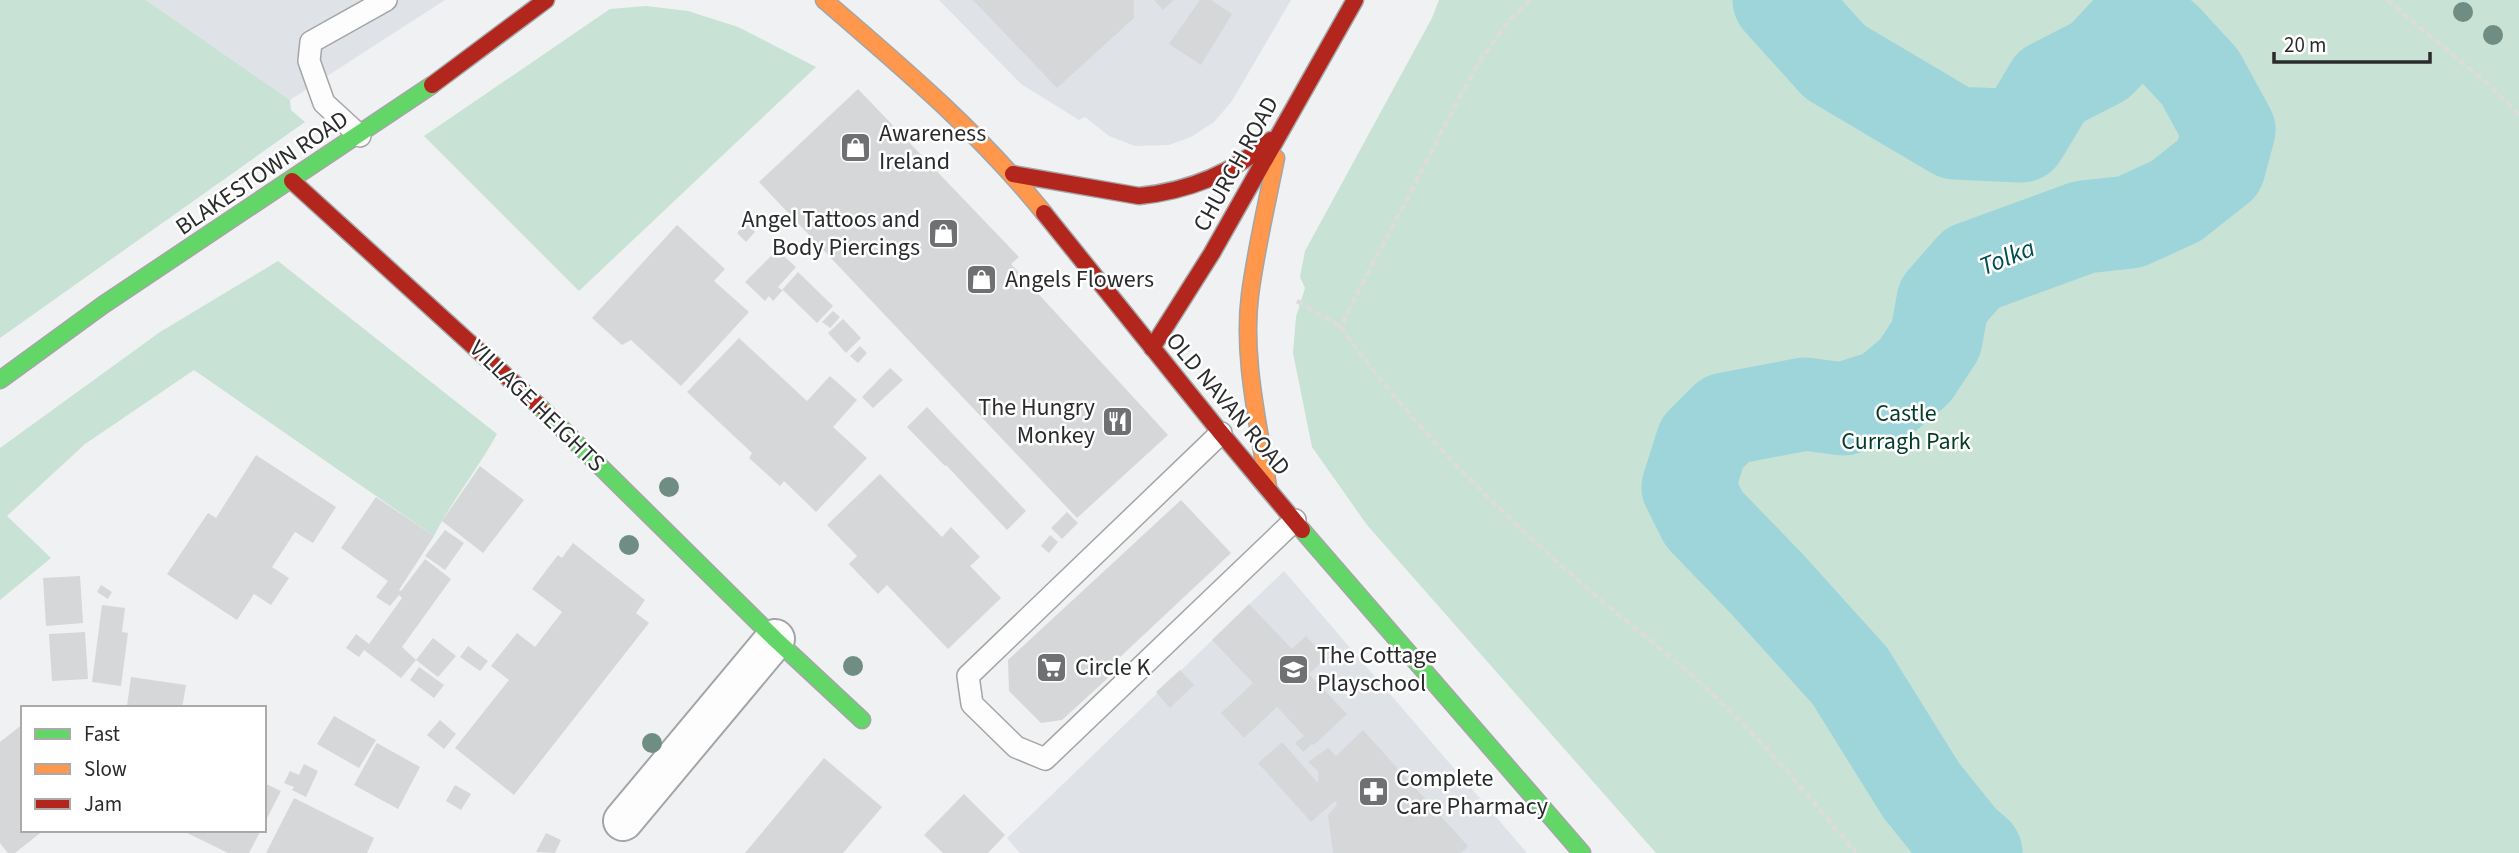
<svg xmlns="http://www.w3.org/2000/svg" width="2519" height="853" font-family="'Source Sans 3',sans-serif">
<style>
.built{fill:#dfe3e8}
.green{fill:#c8e2d5}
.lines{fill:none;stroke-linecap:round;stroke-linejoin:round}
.river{stroke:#9dd5da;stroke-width:93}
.building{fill:#d6d7d8}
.lane-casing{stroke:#a4a5a6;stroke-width:24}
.street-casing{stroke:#a4a5a6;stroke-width:42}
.fast-casing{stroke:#a4a5a6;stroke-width:19}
.slow-casing{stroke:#a4a5a6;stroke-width:19}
.jam-casing{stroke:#a4a5a6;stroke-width:19}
.path{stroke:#dcdcdd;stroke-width:4.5;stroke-dasharray:7 3.5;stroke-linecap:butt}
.lane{stroke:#fdfdfd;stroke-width:21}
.street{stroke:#fdfdfd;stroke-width:38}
.fast{stroke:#63d668;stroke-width:16}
.slow{stroke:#ff974d;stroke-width:16}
.jam{stroke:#b3261e;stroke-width:16}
.tree{fill:#6f8d83}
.labels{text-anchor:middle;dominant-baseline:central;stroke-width:5;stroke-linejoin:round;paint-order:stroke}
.poi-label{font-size:24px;fill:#2a2b2c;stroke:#fff;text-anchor:start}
.street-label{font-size:24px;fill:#2a2b2c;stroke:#fff}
.park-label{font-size:24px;fill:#053c28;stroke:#fff}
.water-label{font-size:26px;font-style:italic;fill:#004d52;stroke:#fff}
</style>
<rect width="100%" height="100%" fill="#f0f1f2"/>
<g class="built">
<polygon points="146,0 445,0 290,100"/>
<polygon points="939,0 1291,0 1232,101 1214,122 1191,137 1169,145 1135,146 1109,136 1085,117 1079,120 1021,84"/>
<polygon points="1284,571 1527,853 1020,853 1007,838"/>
</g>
<g class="green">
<polygon points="0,0 146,0 290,100 291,110 305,122 0,338"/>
<polygon points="1439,0 2519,0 2519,853 1656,853 1367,525 1312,447 1293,353 1296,317 1305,288 1300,277 1305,251 1432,18"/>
<polygon points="646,6 688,11 738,27 816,67 579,291 424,136 610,9"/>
<path d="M278,261L497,434C478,469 452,500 434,536L194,370L85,444L7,516L51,558L0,600V448L160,332Z"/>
</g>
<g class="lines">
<polyline class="river" points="1779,0 1835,62 1955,133 2021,136 2051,86 2100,61 2127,32 2165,39 2200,77 2229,130 2219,167 2176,201 2130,222 2084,227 1972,268 1943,301 1936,339 1915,371 1885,396 1843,409 1805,404 1726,419 1702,443 1688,487 1704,519 1767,584 1850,676 1921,790 1962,841 1976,853"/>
</g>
<g class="building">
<polygon points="973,0 1134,0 1134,18 1057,88"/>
<polygon points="1154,0 1174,0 1163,10"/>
<polygon points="1200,0 1211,0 1232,14 1201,65 1169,44"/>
<polygon points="858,89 1019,257 1011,264 1168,435 1077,518 759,182"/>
<polygon points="746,223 755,232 746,242 737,233"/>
<polygon points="677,225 725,269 714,281 749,312 681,386 631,340 622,345 592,318"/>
<polygon points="777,250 796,267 778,287 782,290 798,272 833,306 817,323 783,290 773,301 769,296 765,301 745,282"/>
<polygon points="833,311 840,317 830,328 822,322"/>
<polygon points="843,319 861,338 846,353 828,333"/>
<polygon points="739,338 807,401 830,376 857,400 833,427 867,458 816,512 784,481 780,486 749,458 752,453 687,392"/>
<polygon points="860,346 867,353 858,363 850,356"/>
<polygon points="890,368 903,380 873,408 862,397"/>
<polygon points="927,407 1026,511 1007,530 946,465 945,466 907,427"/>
<polygon points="256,455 336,507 313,543 295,532 272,567 289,578 271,605 254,594 237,620 167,574 208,513 216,518"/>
<polygon points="480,466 524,500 483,553 442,521"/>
<polygon points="880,474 942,537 951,527 980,557 970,566 1001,598 948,649 887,585 878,594 849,564 857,556 827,525"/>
<polygon points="376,497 434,536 399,590 401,591 425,559 451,579 402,647 416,660 401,678 364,650 359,657 346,648 356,634 369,644 402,598 399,595 390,606 376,597 388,581 341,548"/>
<polygon points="1181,500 1231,553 1102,674 1108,678 1062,720 1041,723 1009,691 1008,660"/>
<polygon points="1067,512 1078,523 1062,539 1051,528"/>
<polygon points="445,530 464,543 445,570 425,556"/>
<polygon points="1050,535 1058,542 1049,553 1041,546"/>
<polygon points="573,543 645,600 636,613 649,623 514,795 455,748 509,680 491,666 517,633 535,647 562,612 532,589 558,555 562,558"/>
<polygon points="80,576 83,623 46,626 43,578"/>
<polygon points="101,585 112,592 108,599 97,592"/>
<polygon points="1249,604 1292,649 1306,636 1326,658 1309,674 1347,714 1314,745 1312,744 1303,752 1295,743 1304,736 1277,707 1244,738 1221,713 1253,683 1212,640"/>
<polygon points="102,605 125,608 122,632 128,633 121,686 92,682"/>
<polygon points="85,632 88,679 52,681 49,634"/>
<polygon points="433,638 456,656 438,677 416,660"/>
<polygon points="468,646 488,661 480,671 460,657"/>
<polygon points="419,667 444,685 434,698 410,680"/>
<polygon points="1180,670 1194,685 1170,708 1156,692"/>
<polygon points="131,677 186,685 182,708 117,708 117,705 127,706"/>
<polygon points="334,716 376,740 359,768 317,744"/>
<polygon points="440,720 456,734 444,749 427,735"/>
<polygon points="23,724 23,830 44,830 15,853 8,853 0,843 0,742"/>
<polygon points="1363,730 1468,846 1461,853 1333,853 1328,815 1337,805 1335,801 1311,822 1258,763 1282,742 1318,783 1318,771 1308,762 1328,748 1336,756"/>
<polygon points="377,743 420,767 398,809 354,785"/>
<polygon points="824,758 882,807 843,853 745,853"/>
<polygon points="304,764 318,771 306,797 292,790 294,787 284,783 290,771 299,775"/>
<polygon points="264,783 281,791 264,824"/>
<polygon points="455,785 471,794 461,810 446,801"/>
<polygon points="964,794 1005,835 988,853 943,853 924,835"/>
<polygon points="294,798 374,838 367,853 266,853"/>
<polygon points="181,830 261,830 249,853 228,853"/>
<polygon points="546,833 561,840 555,853 536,852"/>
</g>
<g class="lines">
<defs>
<g id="lane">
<polyline points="360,136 324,103 309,61 311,42 386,0"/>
<polyline points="1221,433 968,676 972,704 1016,747 1045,759 1295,520"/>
</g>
<polyline id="street" points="623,821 775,639"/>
<g id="fast">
<polyline points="0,380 103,305 432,85"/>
<polyline points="539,406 775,639 862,720"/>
<polyline points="1302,530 1582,853"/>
</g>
<g id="slow">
<path d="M824,0C902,67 980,133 1044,213"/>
<path d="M1268,487C1259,425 1242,358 1250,295C1256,249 1267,203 1276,158"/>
</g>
<g id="jam">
<polyline points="432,85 546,0"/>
<path d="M1013,174L1139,196C1189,191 1233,173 1271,140"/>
<polyline points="292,181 539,406"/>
<polyline points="1044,213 1221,433 1302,530"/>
<polyline points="1152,348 1212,253 1355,0"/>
</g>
</defs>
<use href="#lane" class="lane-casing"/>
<use href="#street" class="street-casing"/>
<use href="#fast" class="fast-casing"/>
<use href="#slow" class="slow-casing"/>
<use href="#jam" class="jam-casing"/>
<g class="path">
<path d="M1530,0C1481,43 1448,122 1417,180C1392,229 1364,277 1341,327C1408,422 1493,506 1580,582C1628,624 1680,662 1725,706C1772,751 1814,803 1856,853"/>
<polyline points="2387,0 2489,85 2519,115"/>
<polyline points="1297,301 1341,327"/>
</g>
<use href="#lane" class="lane"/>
<use href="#street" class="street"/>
<use href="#fast" class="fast"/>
<use href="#slow" class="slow"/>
<use href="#jam" class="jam"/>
</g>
<g class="tree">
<circle cx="2463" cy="12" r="10"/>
<circle cx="2493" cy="35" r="10"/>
<circle cx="669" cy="487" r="10"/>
<circle cx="629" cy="545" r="10"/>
<circle cx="853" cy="666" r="10"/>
<circle cx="652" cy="743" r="10"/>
</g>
<defs>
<symbol id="shop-square" viewBox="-11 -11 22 22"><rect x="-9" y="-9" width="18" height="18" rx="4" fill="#6f7071" stroke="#fff"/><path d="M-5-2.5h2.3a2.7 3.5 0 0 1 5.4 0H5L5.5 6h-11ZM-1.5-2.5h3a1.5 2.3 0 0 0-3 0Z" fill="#fff"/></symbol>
<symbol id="restaurant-square" viewBox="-11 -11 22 22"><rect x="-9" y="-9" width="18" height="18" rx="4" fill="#6f7071" stroke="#fff"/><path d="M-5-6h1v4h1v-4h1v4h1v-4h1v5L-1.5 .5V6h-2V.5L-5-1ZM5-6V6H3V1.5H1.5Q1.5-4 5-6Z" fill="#fff"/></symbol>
<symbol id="supermarket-square" viewBox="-11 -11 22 22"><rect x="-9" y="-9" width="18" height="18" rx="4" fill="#6f7071" stroke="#fff"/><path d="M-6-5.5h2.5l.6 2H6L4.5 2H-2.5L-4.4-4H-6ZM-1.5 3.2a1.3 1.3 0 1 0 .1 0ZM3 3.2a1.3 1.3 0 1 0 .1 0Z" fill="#fff"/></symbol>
<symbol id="school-square" viewBox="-11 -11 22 22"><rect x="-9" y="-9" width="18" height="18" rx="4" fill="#6f7071" stroke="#fff"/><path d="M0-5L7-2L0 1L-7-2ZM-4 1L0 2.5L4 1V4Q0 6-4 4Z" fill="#fff"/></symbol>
<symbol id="pharmacy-square" viewBox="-11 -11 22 22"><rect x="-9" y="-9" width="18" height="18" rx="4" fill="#6f7071" stroke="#fff"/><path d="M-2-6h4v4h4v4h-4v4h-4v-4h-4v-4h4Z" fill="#fff"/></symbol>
</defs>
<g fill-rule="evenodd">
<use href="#shop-square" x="838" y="130" width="35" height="35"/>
<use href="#shop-square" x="926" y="216" width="35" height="35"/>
<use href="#shop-square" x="964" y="262" width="35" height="35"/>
<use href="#restaurant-square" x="1100" y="404" width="35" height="35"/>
<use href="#supermarket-square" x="1034" y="650" width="35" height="35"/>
<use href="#school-square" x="1276" y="652" width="35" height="35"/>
<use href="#pharmacy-square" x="1356" y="774" width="35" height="35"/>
</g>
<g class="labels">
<g class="poi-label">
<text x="879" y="133">Awareness<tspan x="879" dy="28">Ireland</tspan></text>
<text x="920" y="219" text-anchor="end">Angel Tattoos and<tspan x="920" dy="28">Body Piercings</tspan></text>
<text x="1005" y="279">Angels Flowers</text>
<text x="1095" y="407" text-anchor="end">The Hungry<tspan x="1095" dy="28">Monkey</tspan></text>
<text x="1317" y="655">The Cottage<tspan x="1317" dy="28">Playschool</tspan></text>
<text x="1075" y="667">Circle K</text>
<text x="1396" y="778">Complete<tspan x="1396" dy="28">Care Pharmacy</tspan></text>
</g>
<g class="street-label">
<text transform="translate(1236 164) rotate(-61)">CHURCH ROAD</text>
<text transform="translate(262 173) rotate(-34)">BLAKESTOWN ROAD</text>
<text transform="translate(1228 404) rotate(50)">OLD NAVAN ROAD</text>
<text transform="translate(537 406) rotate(44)">VILLAGE HEIGHTS</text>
</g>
<g class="park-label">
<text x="1906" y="413">Castle<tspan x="1906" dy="28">Curragh Park</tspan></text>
</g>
<g class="water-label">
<text transform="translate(2007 257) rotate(-22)">Tolka</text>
</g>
</g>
<rect x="21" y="706" width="245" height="126" fill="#ffffff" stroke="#aaaaab" stroke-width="2"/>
<rect x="35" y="729" width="35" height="10" fill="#63d668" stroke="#aaaaab" stroke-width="2"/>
<text x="84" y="741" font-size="21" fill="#2a2b2c">Fast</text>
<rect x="35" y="764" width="35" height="10" fill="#ff974d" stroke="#aaaaab" stroke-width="2"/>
<text x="84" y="776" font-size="21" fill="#2a2b2c">Slow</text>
<rect x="35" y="799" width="35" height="10" fill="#b3261e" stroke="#aaaaab" stroke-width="2"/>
<text x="84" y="811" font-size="21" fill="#2a2b2c">Jam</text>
<path d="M2274 52v10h156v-10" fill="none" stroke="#2a2b2c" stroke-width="3.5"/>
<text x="2284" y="52" font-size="21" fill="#2a2b2c" stroke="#ffffff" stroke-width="5" paint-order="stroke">20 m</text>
</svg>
